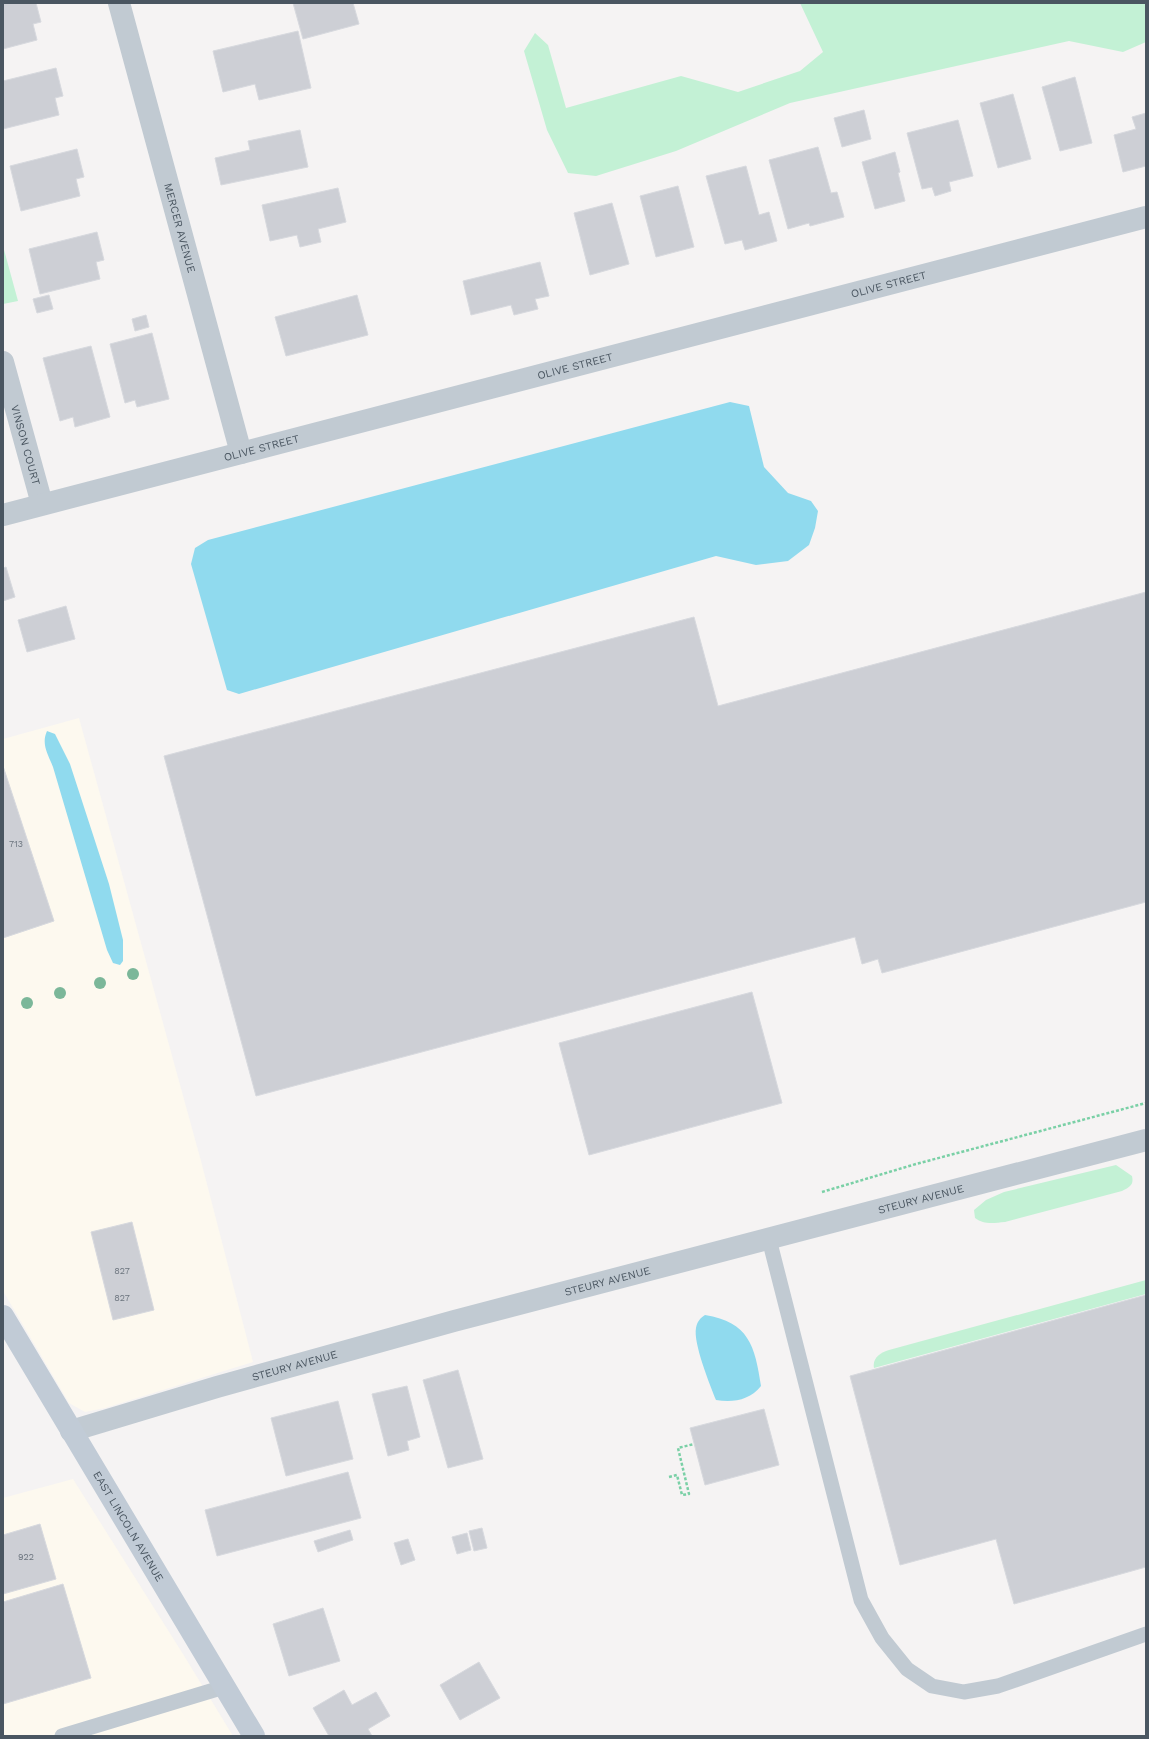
<svg xmlns="http://www.w3.org/2000/svg" width="1149" height="1739" font-family="'Work Sans',sans-serif">
<style>
.commercial{fill:#fdf9ef}
.green{fill:#c3f1d5}
.water{fill:#90daee}
.building{fill:#cdcfd5;stroke:#d7d9de}
.lines{fill:none;stroke-linecap:round;stroke-linejoin:round}
.path{stroke:#7ad0a6;stroke-width:2.5;stroke-dasharray:3 2;stroke-linecap:butt}
.lane{stroke:#c1cad2;stroke-width:15}
.street{stroke:#c1cad2;stroke-width:22}
.secondary{stroke:#c1cbd6;stroke-width:22}
.tree{fill:#7bb799}
.labels{text-anchor:middle;dominant-baseline:central;stroke-width:3.5;stroke-linejoin:round;paint-order:stroke}
.number-label{font-size:9px;fill:#6b747e}
.street-label{font-size:11px;fill:#4a5661;stroke:#fff}
</style>
<rect width="100%" height="100%" fill="#f5f3f3"/>
<g class="commercial">
<polygon points="79,718 201,1161 253,1362 105,1408 85,1412 69,1403 3,1291 3,739"/>
<polygon points="73,1479 183,1654 233,1736 3,1736 3,1498"/>
</g>
<g class="green">
<polygon points="800,3 1146,3 1146,42 1123,52 1069,41 790,103 676,151 596,176 568,173 547,130 524,51 535,33 548,45 566,108 681,76 738,92 800,71 823,52"/>
<polygon points="3,246 18,301 3,304"/>
<path d="M1116,1165L1132,1176C1134,1185 1130,1187 1122,1191L1005,1222C994,1223 984,1225 975,1218L974,1210L986,1200L1004,1192Z"/>
<path d="M1146,1280V1294L874,1368C872,1358 880,1353 889,1350Z"/>
</g>
<g class="water">
<polygon points="730,402 749,406 764,467 788,493 811,501 818,511 815,528 809,545 788,561 756,565 716,556 239,694 227,690 191,564 195,548 208,540"/>
<path d="M47,731L55,734L70,764L109,884L123,940V961L120,965L113,963L107,950L53,767C48,754 41,744 47,731Z"/>
<path d="M705,1315C749,1322 755,1346 761,1386C750,1400 733,1403 716,1400C710,1385 693,1343 696,1328C697,1322 700,1318 705,1315Z"/>
</g>
<g class="building">
<polygon points="3,3 36,3 41,22 33,24 37,40 3,49"/>
<polygon points="293,3 353,3 359,24 303,39"/>
<polygon points="298,31 311,88 259,100 255,84 223,92 213,51"/>
<polygon points="56,68 63,96 55,98 59,115 3,129 3,81"/>
<polygon points="1075,77 1092,143 1060,151 1042,87"/>
<polygon points="1013,94 1031,159 998,168 980,103"/>
<polygon points="864,110 871,139 842,147 834,118"/>
<polygon points="1146,113 1146,166 1123,172 1114,135 1136,129 1132,117"/>
<polygon points="958,120 973,176 949,182 951,191 935,196 932,187 922,189 907,133"/>
<polygon points="300,130 308,167 221,185 215,158 250,150 248,141"/>
<polygon points="818,147 831,193 837,192 844,217 810,226 809,223 788,229 769,160"/>
<polygon points="77,149 84,177 76,179 80,196 21,211 10,166"/>
<polygon points="895,152 900,172 898,173 905,201 875,209 862,162"/>
<polygon points="746,166 759,215 769,212 777,241 745,250 742,240 725,244 706,176"/>
<polygon points="678,186 694,247 656,257 640,196"/>
<polygon points="338,188 346,222 318,229 321,242 300,247 297,235 270,241 262,205"/>
<polygon points="612,203 629,264 590,275 574,213"/>
<polygon points="97,232 104,260 96,262 100,279 40,294 29,249"/>
<polygon points="540,262 549,296 535,299 538,309 514,315 511,305 471,315 463,281"/>
<polygon points="49,295 53,309 37,313 33,299"/>
<polygon points="357,295 368,335 286,356 275,317"/>
<polygon points="146,315 149,327 135,331 132,319"/>
<polygon points="152,333 169,399 137,407 135,400 125,403 110,344"/>
<polygon points="91,346 110,417 75,427 73,417 60,421 43,358"/>
<polygon points="6,567 15,597 3,601 3,568"/>
<polygon points="1146,592 1146,902 882,973 878,959 862,964 855,937 256,1096 164,756 694,617 718,706"/>
<polygon points="66,606 75,639 27,652 18,620"/>
<polygon points="3,766 54,921 3,938"/>
<polygon points="752,992 782,1103 589,1155 559,1043"/>
<polygon points="132,1222 154,1310 113,1320 91,1232"/>
<polygon points="1146,1295 1146,1567 1014,1604 996,1539 900,1565 850,1376"/>
<polygon points="458,1370 483,1459 448,1468 423,1380"/>
<polygon points="407,1386 420,1437 407,1441 409,1450 388,1456 372,1394"/>
<polygon points="338,1401 353,1459 286,1476 271,1418"/>
<polygon points="764,1409 779,1465 705,1485 690,1428"/>
<polygon points="348,1472 361,1518 217,1556 205,1510"/>
<polygon points="40,1524 56,1579 3,1594 3,1535"/>
<polygon points="482,1528 487,1548 474,1551 469,1531"/>
<polygon points="350,1530 353,1540 318,1552 314,1541"/>
<polygon points="467,1533 471,1550 457,1554 452,1537"/>
<polygon points="408,1539 415,1560 401,1565 394,1543"/>
<polygon points="63,1584 91,1678 3,1704 3,1602"/>
<polygon points="323,1608 340,1661 289,1676 273,1624"/>
<polygon points="479,1662 500,1698 460,1720 440,1685"/>
<polygon points="344,1690 352,1705 376,1692 390,1716 368,1729 372,1736 329,1736 313,1708"/>
</g>
<g class="lines">
<g class="path">
<polyline points="822,1192 916,1164 1146,1103"/>
<polyline points="669,1477 677,1475 682,1495 689,1494 678,1448 694,1444"/>
</g>
<g class="lane">
<polyline points="769,1239 861,1600 882,1638 907,1669 932,1686 964,1692 998,1686 1146,1634"/>
<polyline points="62,1736 224,1687"/>
</g>
<g class="street">
<path id="s1" d="M119,3L241,453"/>
<path id="s2" d="M3,362L42,504"/>
<path id="s3" d="M3,515L1146,217"/>
<path id="s4" d="M71,1431L217,1387L454,1321L1146,1140"/>
</g>
<path class="secondary" id="s5" d="M3,1316L254,1736"/>
</g>
<g class="tree">
<circle cx="133" cy="974" r="6"/>
<circle cx="100" cy="983" r="6"/>
<circle cx="60" cy="993" r="6"/>
<circle cx="27" cy="1003" r="6"/>
</g>
<g class="labels">
<g class="number-label">
<text x="16" y="844">713</text>
<text x="122" y="1271">827</text>
<text x="122" y="1298">827</text>
<text x="26" y="1557">922</text>
</g>
<g class="street-label">
<text stroke="none"><textPath href="#s1" startOffset="233">MERCER AVENUE</textPath></text>
<text stroke="none"><textPath href="#s3" startOffset="915">OLIVE STREET</textPath></text>
<text stroke="none"><textPath href="#s3" startOffset="591">OLIVE STREET</textPath></text>
<text stroke="none"><textPath href="#s2" startOffset="86">VINSON COURT</textPath></text>
<text stroke="none"><textPath href="#s3" startOffset="267">OLIVE STREET</textPath></text>
<text stroke="none"><textPath href="#s4" startOffset="881">STEURY AVENUE</textPath></text>
<text stroke="none"><textPath href="#s4" startOffset="557">STEURY AVENUE</textPath></text>
<text stroke="none"><textPath href="#s4" startOffset="233">STEURY AVENUE</textPath></text>
<text stroke="none"><textPath href="#s5" startOffset="245">EAST LINCOLN AVENUE</textPath></text>
</g>
</g>
<rect width="1149" height="1739" fill="none" stroke="#4a5661" stroke-width="8"/>
</svg>
